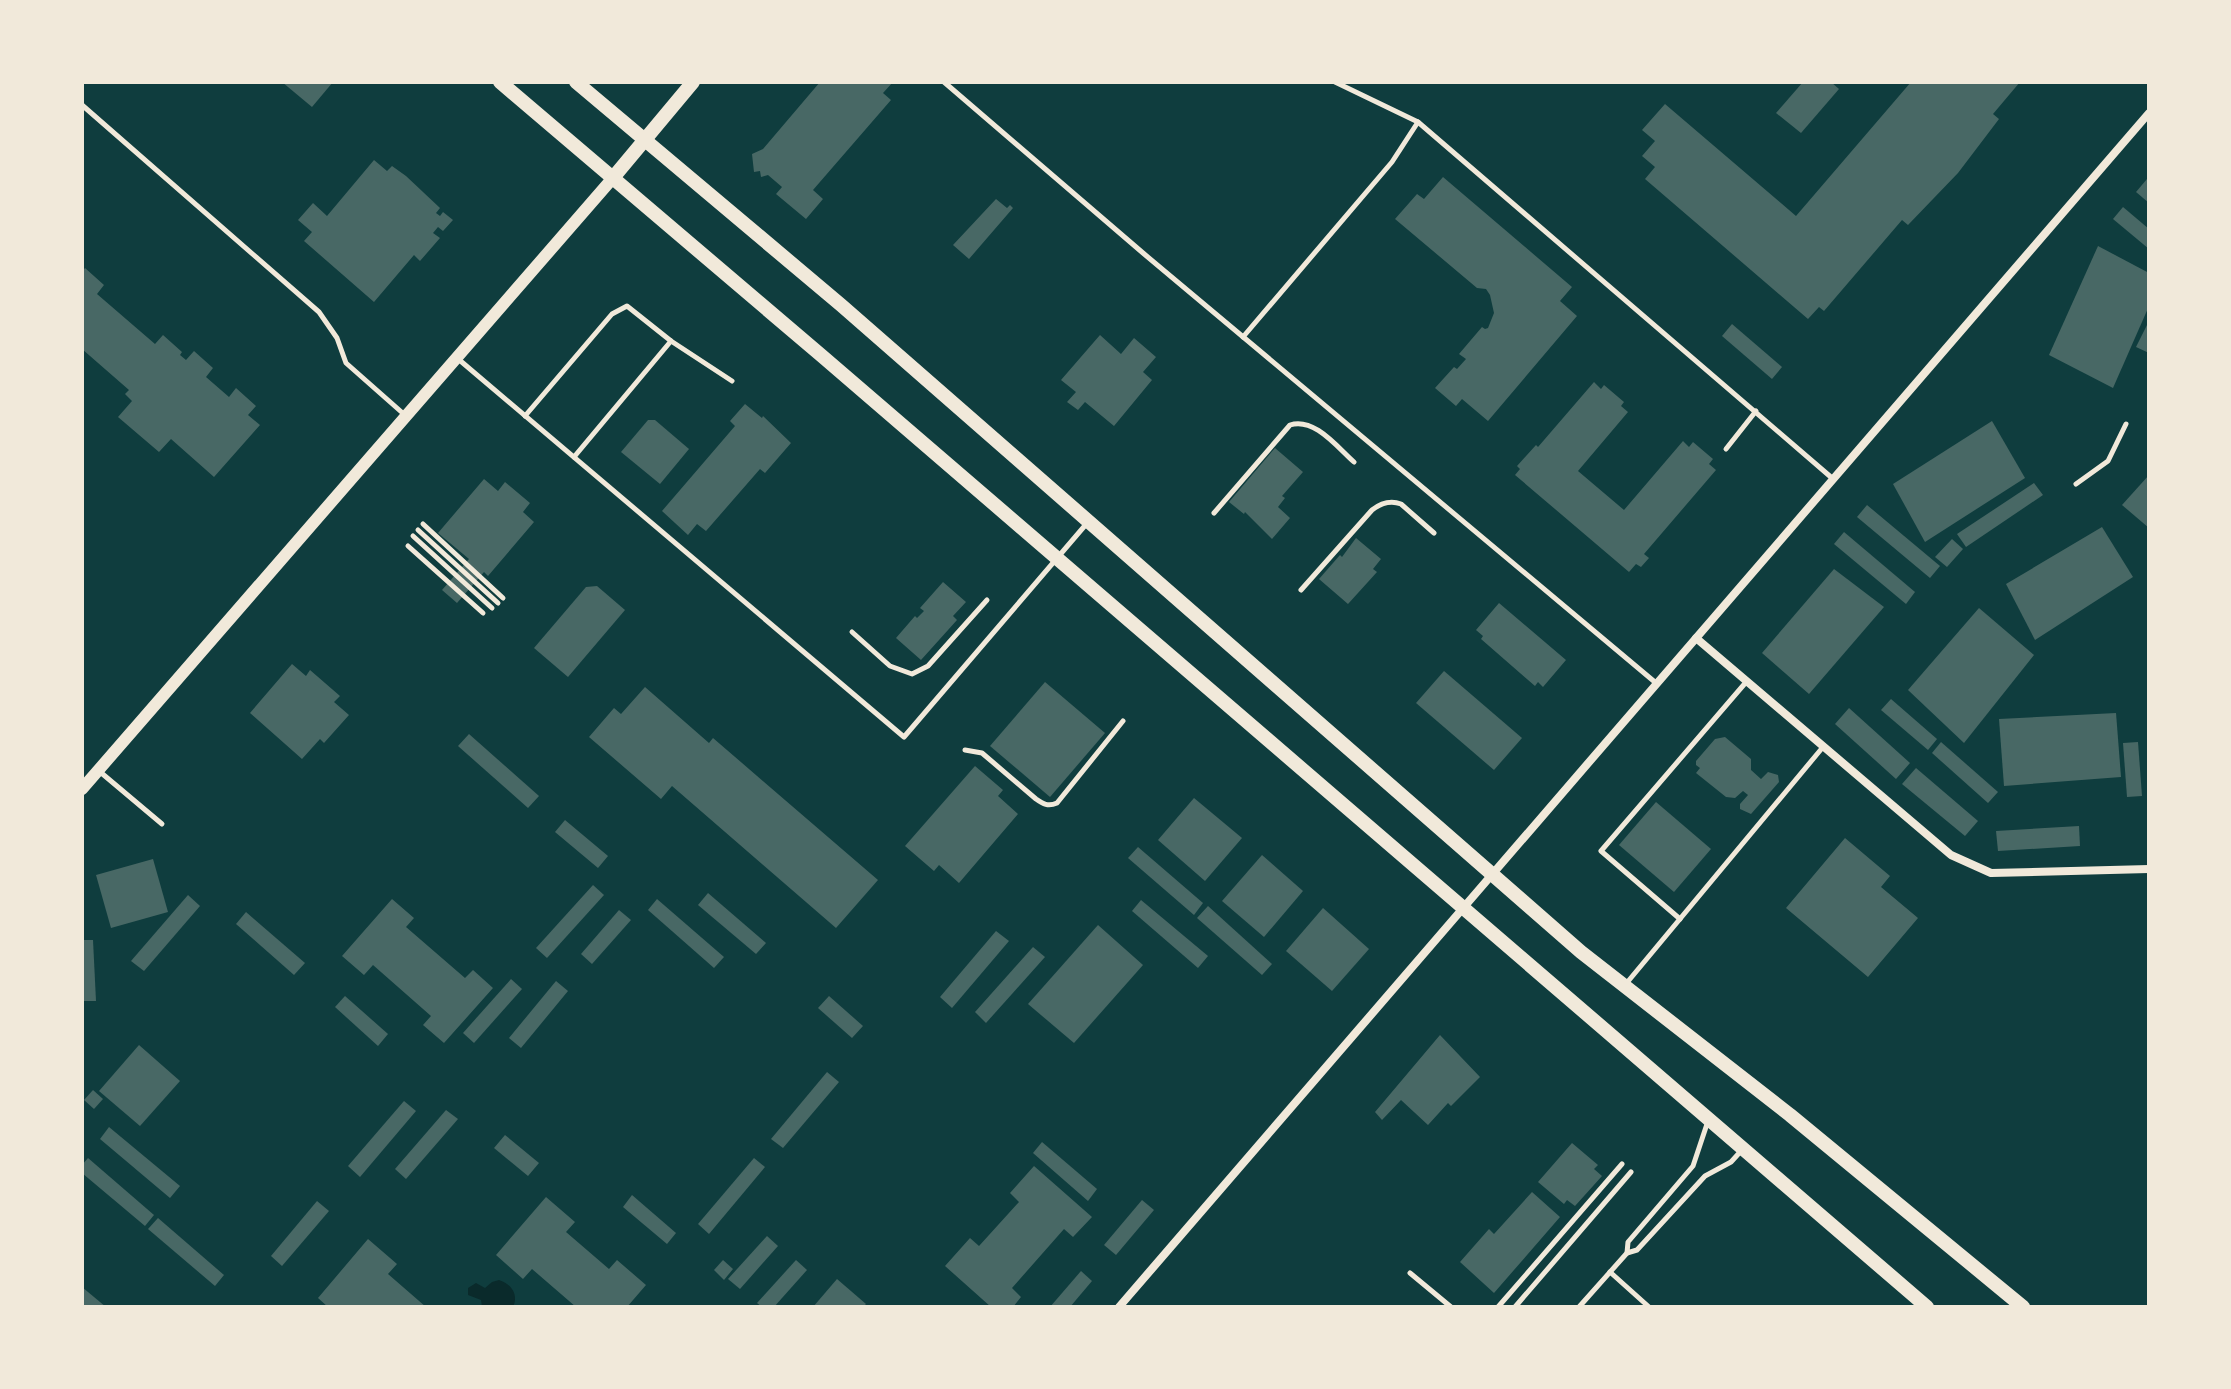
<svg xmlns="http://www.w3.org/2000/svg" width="2231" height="1389" font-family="'DM Sans',sans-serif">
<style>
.water{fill:#0a2a2b}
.building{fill:#486865}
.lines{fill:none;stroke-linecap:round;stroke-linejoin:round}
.service{stroke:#f1e9da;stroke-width:5}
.minor{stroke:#f1e9da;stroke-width:8}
.tertiary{stroke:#f1e9da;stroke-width:12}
.secondary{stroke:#f1e9da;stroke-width:14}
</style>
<rect width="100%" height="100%" fill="#0f3d3e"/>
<path class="water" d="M499,1280C511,1284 519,1294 513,1307H482L481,1300L468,1295V1288L476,1283L485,1288L492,1282Z"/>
<g class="building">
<polygon points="282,82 333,82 312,107"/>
<polygon points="820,82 893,82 883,93 891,100 813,190 823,199 806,219 776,194 782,187 768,175 761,177 760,171 754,172 752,154 763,149"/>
<polygon points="1803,82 1831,82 1839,89 1801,133 1776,113"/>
<polygon points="1911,82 2020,82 1993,114 1999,119 1958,173 1908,225 1902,220 1824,311 1819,307 1808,319 1645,179 1655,167 1642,156 1655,141 1642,130 1665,104 1796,216"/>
<polygon points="374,160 387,171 392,166 406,176 440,208 436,213 440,216 443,212 453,220 443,231 438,227 433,233 440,238 420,261 414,255 374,302 304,241 312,232 298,220 313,203 327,216"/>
<polygon points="1443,177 1572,287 1560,301 1577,316 1488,421 1462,399 1456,406 1435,388 1454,367 1457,369 1466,359 1459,354 1482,327 1485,329 1488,328 1494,313 1490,295 1486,289 1477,288 1395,219 1417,194 1424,199"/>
<polygon points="2147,179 2149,181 2149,203 2136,192"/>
<polygon points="996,199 1007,208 1010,205 1013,208 969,259 953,245"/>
<polygon points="2123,207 2149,229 2149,249 2113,219"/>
<polygon points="2098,246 2149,273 2149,306 2113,388 2049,355"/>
<polygon points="85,268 104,285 97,294 155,344 163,335 182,352 180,355 186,360 194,351 213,368 206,377 229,397 236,388 256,406 248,415 260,425 214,477 171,439 159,452 118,417 132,401 125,394 129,390 82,349 82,272"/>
<polygon points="2149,321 2149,353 2136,347"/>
<polygon points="1732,324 1782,367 1772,379 1722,336"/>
<polygon points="1100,335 1121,354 1134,338 1156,357 1143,372 1152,380 1114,426 1085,402 1078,410 1067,402 1076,392 1061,380"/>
<polygon points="1594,382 1601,389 1604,385 1624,402 1621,406 1628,412 1578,471 1624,510 1683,441 1689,447 1693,442 1713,459 1709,464 1716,470 1644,554 1649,558 1641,567 1636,564 1629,572 1515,475 1520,469 1517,466 1536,445 1538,447"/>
<polygon points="745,404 762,418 763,416 791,443 765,473 760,469 706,531 697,524 688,535 662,511 735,426 730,421"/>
<polygon points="648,420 655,420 689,449 660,484 621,452"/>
<polygon points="1992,421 2025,478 1925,542 1893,484"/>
<polygon points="1275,448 1303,472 1282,496 1285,498 1278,507 1290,518 1272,539 1245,512 1244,514 1229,502"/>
<polygon points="2149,475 2149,528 2122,505"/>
<polygon points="484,479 498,491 505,482 530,503 523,512 534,522 488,576 484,572 457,603 442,590 469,559 438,533"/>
<polygon points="2034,483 2043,495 1966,547 1957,534"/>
<polygon points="1867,505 1940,566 1930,578 1857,517"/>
<polygon points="2102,527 2133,577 2035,640 2006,584"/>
<polygon points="1844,532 1915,592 1906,604 1834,544"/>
<polygon points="1356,538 1381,559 1373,569 1377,572 1348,604 1319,579 1340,555 1342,557"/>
<polygon points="1952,539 1963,549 1947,567 1935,557"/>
<polygon points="1834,569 1884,607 1809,694 1762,653"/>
<polygon points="943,582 966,602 953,616 957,620 921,660 896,638 915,616 917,618 924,611 920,608"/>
<polygon points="597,586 625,610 568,677 534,648 586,587"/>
<polygon points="1499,603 1566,660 1543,687 1538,682 1535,686 1481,639 1483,636 1476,630"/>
<polygon points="1979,608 2034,655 1964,743 1908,690"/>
<polygon points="292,664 306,676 310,670 340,696 334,702 349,715 324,743 320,739 302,759 250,713"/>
<polygon points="1444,671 1522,738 1494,770 1416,703"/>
<polygon points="1045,682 1105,733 1050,797 990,746"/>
<polygon points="645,687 709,743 713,738 878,880 836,928 672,786 661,799 589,737 614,708 621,714"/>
<polygon points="1891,699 1937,739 1928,750 1881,710"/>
<polygon points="1849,708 1910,763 1896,779 1835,724"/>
<polygon points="2116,713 2121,777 2004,786 1999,719"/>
<polygon points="469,734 539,796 528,808 458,746"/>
<polygon points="1725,737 1751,759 1751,770 1761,779 1768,772 1778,775 1779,782 1751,814 1740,809 1740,804 1748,795 1743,791 1735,798 1726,797 1696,773 1700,768 1696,765 1696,761 1715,739"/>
<polygon points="1941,742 1998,792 1988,803 1932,753"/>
<polygon points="2138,742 2142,796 2127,797 2123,743"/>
<polygon points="975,766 1003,790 998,796 1018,814 959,883 939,865 934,871 905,846"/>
<polygon points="1916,768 1978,821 1965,836 1902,784"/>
<polygon points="1194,798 1242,838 1205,881 1158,840"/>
<polygon points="1656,802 1711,849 1674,892 1619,845"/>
<polygon points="565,820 608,856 598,868 555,832"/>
<polygon points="2079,826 2080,846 1998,851 1996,831"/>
<polygon points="1845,838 1890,876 1881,887 1918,918 1868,977 1786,908"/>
<polygon points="1138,847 1203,903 1194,915 1128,858"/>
<polygon points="1262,855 1303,891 1264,937 1222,901"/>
<polygon points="153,859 168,912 111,928 96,875"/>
<polygon points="593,885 604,895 547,958 536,948"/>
<polygon points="708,893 766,943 756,954 698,905"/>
<polygon points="188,895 200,906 144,971 131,961"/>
<polygon points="392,899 414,918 406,927 465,978 473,970 493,988 444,1043 423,1025 431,1016 373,965 364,975 342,956"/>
<polygon points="657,899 724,957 714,968 648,910"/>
<polygon points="1141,900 1208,956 1198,968 1132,911"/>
<polygon points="1208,906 1272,964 1262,975 1197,918"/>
<polygon points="1323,908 1369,949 1332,991 1286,951"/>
<polygon points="619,910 631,920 592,964 581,954"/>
<polygon points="246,912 305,963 294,975 236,924"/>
<polygon points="1098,925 1143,965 1074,1043 1028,1004"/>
<polygon points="996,931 1009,941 952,1008 940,997"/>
<polygon points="82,940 93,940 96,1001 82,1001"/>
<polygon points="1033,947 1045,957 986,1023 975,1012"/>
<polygon points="511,979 522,989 474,1043 463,1033"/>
<polygon points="556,981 568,991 521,1048 509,1038"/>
<polygon points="345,996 388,1034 378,1046 335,1007"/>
<polygon points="829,996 863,1026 852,1038 818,1008"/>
<polygon points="1440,1035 1480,1077 1451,1106 1448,1103 1428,1125 1401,1100 1382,1120 1375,1112"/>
<polygon points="139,1045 180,1081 140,1126 99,1091"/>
<polygon points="827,1072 839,1082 783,1148 771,1139"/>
<polygon points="93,1090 103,1099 94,1109 84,1100"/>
<polygon points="404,1101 416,1111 360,1177 348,1166"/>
<polygon points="446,1110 458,1119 406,1179 395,1169"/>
<polygon points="109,1127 180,1186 170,1198 100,1139"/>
<polygon points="505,1135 539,1163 528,1176 494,1148"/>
<polygon points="1042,1142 1097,1189 1088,1201 1033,1153"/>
<polygon points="1572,1143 1598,1165 1594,1169 1602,1176 1575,1206 1567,1200 1564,1204 1538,1182"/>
<polygon points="88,1158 154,1215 145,1226 82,1173 82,1165"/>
<polygon points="754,1158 765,1167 709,1234 698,1224"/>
<polygon points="1034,1166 1092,1217 1073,1237 1064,1229 1012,1288 1021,1297 1013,1307 991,1307 945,1266 970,1238 979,1246 1019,1202 1010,1193"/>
<polygon points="1532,1192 1560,1217 1494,1293 1460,1262 1489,1229 1494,1234"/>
<polygon points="632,1195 676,1233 667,1244 623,1207"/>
<polygon points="546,1197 575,1222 566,1232 609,1269 617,1260 646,1285 627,1307 576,1307 532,1269 523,1279 496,1255"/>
<polygon points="1142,1200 1154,1210 1116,1255 1104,1245"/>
<polygon points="317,1201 329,1211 282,1266 271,1256"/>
<polygon points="158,1218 224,1275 215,1286 148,1229"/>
<polygon points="767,1236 778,1246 740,1289 728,1279"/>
<polygon points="368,1239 397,1264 388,1274 426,1307 328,1307 318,1298"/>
<polygon points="723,1260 733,1269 724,1280 714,1270"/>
<polygon points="796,1260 807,1270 774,1307 762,1307 757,1303"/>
<polygon points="1081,1271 1092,1281 1070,1307 1050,1307"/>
<polygon points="837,1279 866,1304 863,1307 813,1307"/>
<polygon points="82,1287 106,1307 82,1307"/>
</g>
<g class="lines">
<g class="service">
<polyline points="944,82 1143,253 1656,683"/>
<polyline points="1335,82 1418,122 1832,478"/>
<polyline points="82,105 319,312 337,338 346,363 406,416"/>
<polyline points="1243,337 1392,162 1418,122"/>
<polyline points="457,358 904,737 1088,522"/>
<polyline points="525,416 612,314 627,306 671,341 732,381"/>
<polyline points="1726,449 1756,411"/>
<polyline points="574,457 671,341"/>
<polyline points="2076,484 2108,461 2126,424"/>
<path d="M1214,513L1290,425C1314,417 1337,447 1354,462"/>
<polyline points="423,524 503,598"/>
<polyline points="418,530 498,603"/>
<polyline points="413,536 492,608"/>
<polyline points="408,546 483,613"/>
<path d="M1301,590L1372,510C1381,503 1390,500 1401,504L1434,533"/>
<polyline points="852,632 890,666 912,674 928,666 987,600"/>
<path d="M965,750L982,753L1036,799C1043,804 1048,807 1057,803L1123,721"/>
<polyline points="99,771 162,824"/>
<polyline points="1680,919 1601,851 1747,681"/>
<polyline points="1625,985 1823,747"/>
<polyline points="1708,1121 1693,1166 1628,1242 1627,1253 1637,1250 1705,1176 1731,1162 1741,1151"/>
<polyline points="1610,1272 1649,1307"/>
<polyline points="1410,1273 1451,1307"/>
<polyline points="1498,1307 1622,1164"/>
<polyline points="1515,1307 1631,1172"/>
<polyline points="1579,1307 1627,1253"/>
</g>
<g class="minor">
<polyline points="1696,638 1951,855 1991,873 2149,869"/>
<polyline points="1119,1307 2149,113"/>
</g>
<polyline class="tertiary" points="82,789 612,179"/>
<g class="secondary">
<polyline points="500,82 822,356 1927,1307"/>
<polyline points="576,82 841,305 1581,952 1790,1115 2023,1307"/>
<polyline points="612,179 693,82"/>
</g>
</g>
<rect width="2231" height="1389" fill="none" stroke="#f1e9da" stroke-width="168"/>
</svg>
